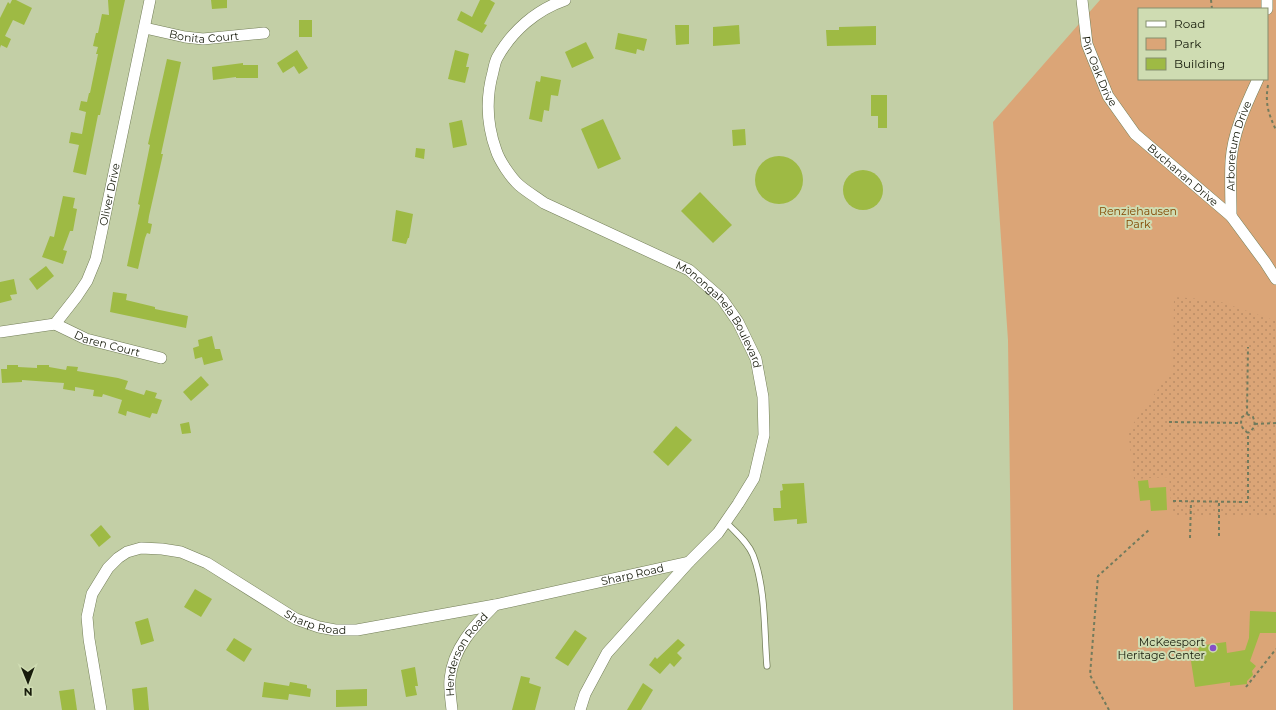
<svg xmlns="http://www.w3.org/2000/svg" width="1276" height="710" font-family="Montserrat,sans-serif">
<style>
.park{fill:#dba577;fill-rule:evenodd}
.garden{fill:url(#garden-dots)}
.building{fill:#9eba44}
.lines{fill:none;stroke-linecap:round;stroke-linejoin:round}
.service-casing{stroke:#737e58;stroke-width:7}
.minor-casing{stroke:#737e58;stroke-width:12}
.path{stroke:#727b5d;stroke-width:2;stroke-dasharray:3 3;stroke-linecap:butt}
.service{stroke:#fff;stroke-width:5.5}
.minor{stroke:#fff;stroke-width:11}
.poi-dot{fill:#8650c8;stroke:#cfdcb2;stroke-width:1.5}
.labels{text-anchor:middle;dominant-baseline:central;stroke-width:4;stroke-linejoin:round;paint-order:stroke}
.street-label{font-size:11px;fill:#171b0b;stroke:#cfdcb2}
.park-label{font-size:11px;fill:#814700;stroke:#cfdcb2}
.poi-label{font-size:11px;fill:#171b0b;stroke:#cfdcb2;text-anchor:end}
</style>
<defs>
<pattern id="garden-dots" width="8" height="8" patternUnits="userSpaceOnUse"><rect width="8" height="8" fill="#dba577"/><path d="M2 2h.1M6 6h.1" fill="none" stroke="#bb8d66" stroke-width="1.8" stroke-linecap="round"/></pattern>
</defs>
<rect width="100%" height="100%" fill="#c3cfa6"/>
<path class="park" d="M1100,0H1276V710H1013L1008,340L993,122ZM1139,9H1267V79H1139Z"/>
<polygon class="garden" points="1174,297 1215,300 1276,321 1276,516 1172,516 1169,477 1134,479 1128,431 1173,368"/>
<g class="building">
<polygon points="12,0 16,0 32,8 24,25 13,20 5,36 11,39 7,48 1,45 0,48 0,18 8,2 10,4"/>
<polygon points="108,0 125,0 100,115 98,115 86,175 73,172 79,145 69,143 71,132 82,134 86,112 79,110 81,101 87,102 89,93 90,93 98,54 96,54 98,47 93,46 96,33 98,33 102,14 109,15"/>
<polygon points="211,0 227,0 227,8 212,9"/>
<polygon points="480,0 490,0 495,3 484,24 487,25 482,33 457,20 461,11 472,17"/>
<rect x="299" y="20" width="13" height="17"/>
<polygon points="675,25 689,25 689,44 676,45"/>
<polygon points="739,25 740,44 713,46 713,27"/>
<polygon points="876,26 876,45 827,46 826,30 839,30 839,27"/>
<polygon points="618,33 647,39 644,51 637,49 636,54 615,49"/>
<polygon points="586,42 594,58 572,68 565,52"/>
<polygon points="297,50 308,68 299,74 294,66 283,73 277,63"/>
<polygon points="455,50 469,54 466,67 469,67 465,83 448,79"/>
<polygon points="167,59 181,62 161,154 163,154 149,216 148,223 152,224 150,234 147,233 145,238 138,269 127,266 140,205 138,204 150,145 148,144"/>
<polygon points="243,63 243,65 258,65 258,78 236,78 236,77 213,80 212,67"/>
<polygon points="541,76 561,80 558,96 551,95 549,111 544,110 542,122 529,119 536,81 540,82"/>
<polygon points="871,95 887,95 887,128 878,128 878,116 871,116"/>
<polygon points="603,119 621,159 598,169 581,129"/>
<polygon points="462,120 467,145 453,148 449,123"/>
<polygon points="745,129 746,145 733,146 732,130"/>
<polygon points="416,148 425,149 424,159 415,157"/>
<circle cx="779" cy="180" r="24"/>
<circle cx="863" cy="190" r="20"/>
<polygon points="700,192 732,225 713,243 681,211"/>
<polygon points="63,196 75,198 73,208 77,209 73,231 70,231 63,250 67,251 63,264 42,257 50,236 54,237"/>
<polygon points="396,210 413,214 409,238 408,238 406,244 392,241"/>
<polygon points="46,266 54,276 37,290 29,279"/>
<polygon points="14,279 17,294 10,295 12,300 0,303 0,282"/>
<polygon points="113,292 127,294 126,300 155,307 155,309 188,316 186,328 110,312"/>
<polygon points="212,336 215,349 220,349 223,360 204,365 202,357 195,359 193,348 199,346 198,340"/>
<polygon points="7,365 18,365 18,367 37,368 37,365 49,365 49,367 66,370 67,366 78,367 77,371 118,378 128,381 125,389 144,395 146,390 157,393 155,398 162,400 157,414 152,413 150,418 127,411 126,416 118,413 122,400 103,394 102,397 93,396 94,390 75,387 75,391 63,389 64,383 22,380 22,382 2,383 1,369 7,369"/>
<polygon points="201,376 209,385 191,401 183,392"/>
<polygon points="189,422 191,433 182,434 180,424"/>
<polygon points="676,426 692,440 668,466 653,452"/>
<polygon points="1148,480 1149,488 1166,487 1167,510 1151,511 1150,500 1140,501 1138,481"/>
<polygon points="804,483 807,523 797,524 797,519 774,521 773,508 781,508 780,491 783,490 782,484"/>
<polygon points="101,525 111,537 99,547 90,535"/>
<polygon points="195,589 212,599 201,617 184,607"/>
<polygon points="1250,611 1276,612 1276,633 1260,633 1250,661 1256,666 1252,671 1253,675 1247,681 1247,684 1230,686 1230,682 1195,687 1191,661 1200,658 1198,646 1226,642 1227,653 1245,650 1249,638"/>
<polygon points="148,618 154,641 141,645 135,622"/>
<polygon points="575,630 587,638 568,666 555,658"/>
<polygon points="234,638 252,649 244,662 226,650"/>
<polygon points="678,639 685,645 677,653 682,658 674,667 670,663 660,674 649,665 655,657 657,659"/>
<polygon points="415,667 418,686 415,686 417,695 406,697 401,670"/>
<polygon points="521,676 530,678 529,683 541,687 535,710 512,710"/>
<polygon points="264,682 289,686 290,682 307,685 307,688 311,689 310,697 289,694 288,700 262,697"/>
<polygon points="643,683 653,690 641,710 627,710"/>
<polygon points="147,687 149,710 134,710 132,689"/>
<polygon points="74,689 77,710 62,710 59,691"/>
<polygon points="367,689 367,706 336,707 336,690"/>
</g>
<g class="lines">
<defs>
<path id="service" d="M726,522C735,532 748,542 753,555C766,589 764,631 767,666"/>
<g id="minor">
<path id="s1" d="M565,0C536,10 512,31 497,58C495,62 494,67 493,72C486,97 487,125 496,150C499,160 511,178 519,185C527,192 536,197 544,203L689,270L722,299L738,322L756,359L763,397L764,435L754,478L738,504L718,533L689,562L607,653L585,694L580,710"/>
<path id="s2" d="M1082,0L1087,44L1108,96L1135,134L1231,216L1265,262L1276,279"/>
<polyline points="1267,0 1267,9"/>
<path id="s3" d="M145,28L185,37L203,39L264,33"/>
<path id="s4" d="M1231,216C1231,198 1230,179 1231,161C1233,132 1246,105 1258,79"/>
<path id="s5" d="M55,324L86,339L161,358"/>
<path id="s6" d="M0,332L55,324L77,296L87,281L96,259L150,0"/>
<path id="s7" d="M101,710L89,639L87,617L92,594L108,568L118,558L127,552L141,548L162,549L181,552L207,563L296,619L319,627L335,630H357L495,605L689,562"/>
<path id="s8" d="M452,710C451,700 449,689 450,679C453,648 474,626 495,605"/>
</g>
</defs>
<use href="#service" class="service-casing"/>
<use href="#minor" class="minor-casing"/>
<g class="path">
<polyline points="1211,0 1212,9"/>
<path d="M1268,85C1265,103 1268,113 1276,130"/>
<path d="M1247,414L1253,417C1256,425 1255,428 1248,433"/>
<polyline points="1169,422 1241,423"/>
<polyline points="1255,424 1276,423"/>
<path d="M1173,501L1248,502V433C1241,428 1240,424 1242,417L1247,414L1248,347"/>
<polyline points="1219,536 1219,502"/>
<polyline points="1190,538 1191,502"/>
<polyline points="1246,687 1276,649"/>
<polyline points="1109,710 1090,675 1098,576 1150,529"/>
</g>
<use href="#service" class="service"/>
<use href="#minor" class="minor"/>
</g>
<circle class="poi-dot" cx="1213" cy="648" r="4"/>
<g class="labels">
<g class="street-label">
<text stroke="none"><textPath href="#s3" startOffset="60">Bonita Court</textPath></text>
<text stroke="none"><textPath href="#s2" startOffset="74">Pin Oak Drive</textPath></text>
<text stroke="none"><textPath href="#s4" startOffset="71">Arboretum Drive</textPath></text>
<text stroke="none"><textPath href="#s2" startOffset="210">Buchanan Drive</textPath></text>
<text stroke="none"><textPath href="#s6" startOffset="199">Oliver Drive</textPath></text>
<text stroke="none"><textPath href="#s1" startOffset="472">Monongahela Boulevard</textPath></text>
<text stroke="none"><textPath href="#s5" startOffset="56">Daren Court</textPath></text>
<text stroke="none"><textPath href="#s7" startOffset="705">Sharp Road</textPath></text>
<text stroke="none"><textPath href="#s7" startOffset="381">Sharp Road</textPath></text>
<text stroke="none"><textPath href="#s8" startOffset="60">Henderson Road</textPath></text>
</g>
<g class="park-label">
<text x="1138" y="211">Renziehausen<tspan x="1138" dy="13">Park</tspan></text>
</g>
<g class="poi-label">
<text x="1205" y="642">McKeesport<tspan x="1205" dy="13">Heritage Center</tspan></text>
</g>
</g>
<rect x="1138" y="8" width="130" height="72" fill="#cfdcb2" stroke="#858f6f"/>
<rect x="1146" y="21" width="20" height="6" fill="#ffffff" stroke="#858f6f"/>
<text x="1174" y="28" font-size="12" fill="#171b0b">Road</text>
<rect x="1146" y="38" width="20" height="12" fill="#dba577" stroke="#858f6f"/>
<text x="1174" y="48" font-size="12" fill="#171b0b">Park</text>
<rect x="1146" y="58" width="20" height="12" fill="#9eba44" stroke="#858f6f"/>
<text x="1174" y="68" font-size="12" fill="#171b0b">Building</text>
<g transform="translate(28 682) rotate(179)" stroke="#cfdcb2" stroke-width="3" paint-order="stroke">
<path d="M0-3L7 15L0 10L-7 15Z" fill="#171b0b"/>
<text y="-6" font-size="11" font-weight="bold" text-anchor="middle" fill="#171b0b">N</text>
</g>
</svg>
